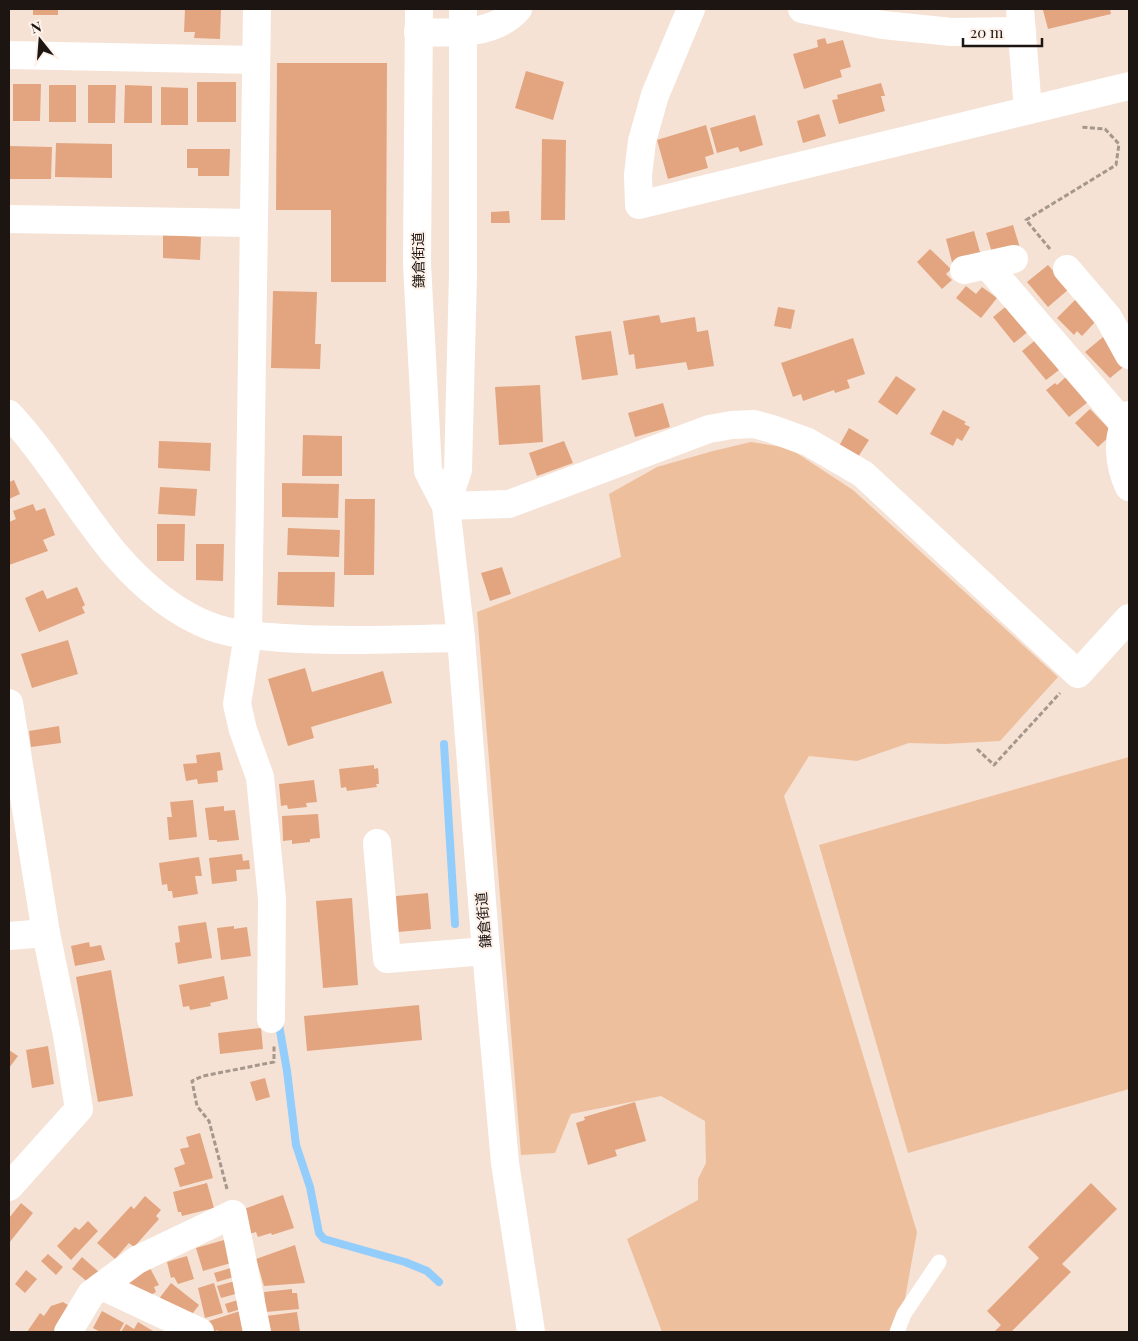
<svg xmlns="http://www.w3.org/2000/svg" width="1138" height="1341" font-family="'Playfair Display','Noto Sans JP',serif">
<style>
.green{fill:#eebf9d}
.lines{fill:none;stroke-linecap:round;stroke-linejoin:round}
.stream{stroke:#93cdfc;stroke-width:8}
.building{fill:#e3a57f}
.path{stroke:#a6978d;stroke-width:3;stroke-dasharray:5 2.5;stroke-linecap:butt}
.lane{stroke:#fff;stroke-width:15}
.street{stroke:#fff;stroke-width:28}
.secondary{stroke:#fff;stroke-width:28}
.primary{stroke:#fff;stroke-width:28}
.labels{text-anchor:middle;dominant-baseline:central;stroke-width:4;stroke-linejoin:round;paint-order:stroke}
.street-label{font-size:14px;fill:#1c1511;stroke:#fdf1e9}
</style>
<rect width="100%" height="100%" fill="#f5e2d5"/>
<g class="green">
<polygon points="751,442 789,448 853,490 1058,677 1000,741 945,744 909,743 857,761 809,756 784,796 917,1232 899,1332 662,1332 627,1239 698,1200 698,1179 706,1163 705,1121 661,1096 571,1114 555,1153 521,1155 477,612 621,557 609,494 657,467 713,451"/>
<polygon points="1129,757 1129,1089 908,1153 819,845"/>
</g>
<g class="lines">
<g class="stream">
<polyline points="444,744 455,924"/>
<polyline points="278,1019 287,1071 296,1145 310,1187 319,1233 324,1239 405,1262 427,1271 439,1282"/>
</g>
</g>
<g class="building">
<rect x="33" y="9" width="25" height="6"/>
<polygon points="185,9 221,9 220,39 194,38 195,32 184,32"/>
<polygon points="1046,9 1110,9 1111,14 1048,29 1043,10"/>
<polygon points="825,38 827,44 843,40 851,67 840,70 842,77 804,89 793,54 818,47 817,40"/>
<polygon points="277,63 387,63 386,282 331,282 331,210 276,210"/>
<polygon points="526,71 564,82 553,120 515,108"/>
<rect x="197" y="82" width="39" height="40"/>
<polygon points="881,83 885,96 881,96 885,111 839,124 832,100 838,99 837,95"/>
<polygon points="13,84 41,84 40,121 13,121"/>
<rect x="49" y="85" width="27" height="37"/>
<polygon points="88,85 116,85 115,123 88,123"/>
<polygon points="125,85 152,86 152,123 124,123"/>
<polygon points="161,87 188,88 188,125 161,125"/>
<polygon points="819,114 826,136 803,143 797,121"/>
<polygon points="755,115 763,145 740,152 738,147 717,153 710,128"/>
<polygon points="706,125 714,154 705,157 708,168 668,179 657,140"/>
<polygon points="542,139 566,140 565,220 541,220"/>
<polygon points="56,143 112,144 112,178 55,177"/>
<polygon points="9,146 52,147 51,179 9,179"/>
<polygon points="187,149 230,149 229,176 198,176 198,168 187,168"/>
<polygon points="509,211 510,223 491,223 491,212"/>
<polygon points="1013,225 1020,248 993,256 986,233"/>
<polygon points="974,231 982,259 953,266 946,239"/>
<polygon points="163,235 201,237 200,260 163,258"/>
<polygon points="930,249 951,269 946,274 952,280 942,289 917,262"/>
<polygon points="1048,265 1069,289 1048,307 1027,282"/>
<polygon points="966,286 976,294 982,287 997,298 981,318 956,298"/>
<polygon points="273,291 317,292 315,344 321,344 320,369 271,368"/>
<polygon points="1078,297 1097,320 1082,336 1077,331 1074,335 1057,318"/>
<polygon points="1009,304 1030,330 1014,343 993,317"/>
<polygon points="778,307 795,310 791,329 774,326"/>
<polygon points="659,315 661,323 695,317 697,332 708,330 714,366 688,370 686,362 636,369 634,354 629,355 623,321"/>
<polygon points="611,331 618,375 582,380 575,336"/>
<polygon points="1103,337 1126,365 1110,378 1085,352"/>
<polygon points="853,338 865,374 847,380 850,388 835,393 834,390 803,401 801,394 793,397 781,363"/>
<polygon points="1038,338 1063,367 1046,380 1022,351"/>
<polygon points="896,376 916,389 897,415 878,402"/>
<polygon points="1067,376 1088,402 1069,417 1046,390 1055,383 1057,385"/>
<polygon points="540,385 543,442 499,445 495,387"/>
<polygon points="663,403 670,427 635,437 628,413"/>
<polygon points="1090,409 1113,433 1098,447 1075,423"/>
<polygon points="943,410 966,422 964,424 970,427 962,441 957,438 953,446 930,434"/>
<polygon points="849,428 869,440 858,457 839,446"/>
<polygon points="303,435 342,436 342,476 302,476"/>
<polygon points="159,441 211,443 210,471 158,468"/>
<polygon points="564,441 573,463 537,476 529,453"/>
<polygon points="14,480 20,494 9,499 9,482"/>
<polygon points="282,483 339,484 338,518 282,517"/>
<polygon points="160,487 197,489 195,516 158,514"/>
<polygon points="345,499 375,499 374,575 344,575"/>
<polygon points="33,504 36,511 45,508 55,535 43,540 48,551 9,565 9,522 16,519 13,511"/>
<polygon points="157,524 185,524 184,561 157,561"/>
<polygon points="288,528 340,530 339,557 287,555"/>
<polygon points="196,544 224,544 223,581 196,580"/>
<polygon points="502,567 511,594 490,601 481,573"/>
<polygon points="278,572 335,572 334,607 277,605"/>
<polygon points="77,587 85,605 82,607 85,613 39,632 25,598 43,590 47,599"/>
<polygon points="68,640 78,674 32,688 21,654"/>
<polygon points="305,668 312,692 383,671 392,703 311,727 314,738 288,746 268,679"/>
<polygon points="59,726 61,743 31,747 29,731"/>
<polygon points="220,752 223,770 217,771 218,782 198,784 197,779 186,781 183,764 197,763 196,755"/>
<polygon points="374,765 374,769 378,768 379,784 376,784 377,787 347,791 346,787 341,788 339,769"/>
<polygon points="314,780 317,802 306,803 307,807 288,809 287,805 281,806 279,784"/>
<polygon points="193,800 197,837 169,840 167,817 172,817 170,802"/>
<polygon points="224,806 224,811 235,810 239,840 217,842 217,840 209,840 205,808"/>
<polygon points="318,814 320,838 310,839 310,842 292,844 292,840 283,841 282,816"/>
<polygon points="242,854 243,861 249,860 250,869 236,870 237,881 212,884 209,858"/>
<polygon points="199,857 202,876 195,876 198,894 173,898 172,891 168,891 167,884 162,885 159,863"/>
<polygon points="428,893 431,929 398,932 396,896"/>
<polygon points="352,898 358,985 323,988 316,901"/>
<polygon points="206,922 212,958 178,964 175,943 180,942 178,926"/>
<polygon points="234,926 234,929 247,927 251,956 221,960 217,928"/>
<polygon points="89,942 90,947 101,945 105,960 75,966 71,946"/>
<polygon points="111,970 133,1096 98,1102 76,977"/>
<polygon points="224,976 228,999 210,1003 211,1006 190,1010 189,1006 183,1007 179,985"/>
<polygon points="419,1005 422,1040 307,1051 304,1016"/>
<polygon points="261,1028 263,1049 220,1054 218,1033"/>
<polygon points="48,1046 54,1084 32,1088 26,1050"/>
<polygon points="9,1050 18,1056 9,1068"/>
<polygon points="265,1078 270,1097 256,1101 250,1082"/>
<polygon points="635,1102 646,1141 615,1150 617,1156 588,1165 576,1123 585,1120 584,1117"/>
<polygon points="200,1133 213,1178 180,1187 174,1168 185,1164 180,1149 189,1147 186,1137"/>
<polygon points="207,1183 214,1208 182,1216 181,1212 178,1212 173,1192"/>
<polygon points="1091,1183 1117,1209 1062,1264 1071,1272 1011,1332 994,1332 1001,1325 987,1311 1039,1258 1028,1247"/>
<polygon points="283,1195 294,1228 272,1235 271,1233 258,1237 256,1232 249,1234 241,1210"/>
<polygon points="145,1196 161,1210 156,1216 159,1219 134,1247 129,1243 115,1259 97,1243 131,1206 134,1209"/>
<polygon points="21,1203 33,1213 9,1243 9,1218"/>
<polygon points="88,1221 98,1231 71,1260 57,1246 75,1227 79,1230"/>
<polygon points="224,1240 231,1263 203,1271 196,1248"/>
<polygon points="295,1245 305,1283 264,1286 256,1259"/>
<polygon points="48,1254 63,1267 56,1275 41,1261"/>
<polygon points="187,1256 194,1279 178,1284 174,1277 171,1278 167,1262"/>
<polygon points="82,1257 100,1273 90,1284 72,1269"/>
<polygon points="234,1267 237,1276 217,1282 214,1273"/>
<polygon points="150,1268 159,1285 154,1287 156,1292 145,1298 136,1297 126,1280"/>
<polygon points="26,1270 37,1279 25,1293 15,1284"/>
<polygon points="235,1281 239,1293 221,1298 217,1286"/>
<polygon points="171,1283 199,1305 187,1321 158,1300"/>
<polygon points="214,1283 223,1313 205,1318 198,1288"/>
<polygon points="292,1289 292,1293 297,1293 299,1309 266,1312 264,1292"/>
<polygon points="241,1299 244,1308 228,1313 225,1304"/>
<polygon points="63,1302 71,1307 54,1332 27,1332 40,1313 44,1316 51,1306"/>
<polygon points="102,1311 124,1323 119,1332 100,1332 93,1328"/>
<polygon points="240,1311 246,1332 218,1332 218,1330 212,1332 209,1321"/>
<polygon points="297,1312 300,1332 268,1332 266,1316"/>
<polygon points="138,1322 153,1331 152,1332 121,1332 126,1324 134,1329"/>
</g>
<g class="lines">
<g class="path">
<polyline points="1050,249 1026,220 1116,165 1119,144 1105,129 1080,127"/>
<polyline points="977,749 994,765 1060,693"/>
<polyline points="227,1189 209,1121 197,1106 192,1081 203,1076 274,1062 274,1045"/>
</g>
<polyline class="lane" points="897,1332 904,1314 939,1262"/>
<g class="street">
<polyline points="257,9 248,635 237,704 243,730 260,777 272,899 271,1019"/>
<polyline points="691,9 655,95 642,141 638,175 639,205 1129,86"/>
<polyline points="802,9 883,25 952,32 1022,31"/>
<polyline points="1020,9 1028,110"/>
<polyline points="9,55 256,60"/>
<polyline points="9,219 254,223"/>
<polyline points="987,265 1123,423"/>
<polyline points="1067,269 1108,317 1129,355"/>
<polyline points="964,270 1014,259"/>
<path d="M1129,415C1115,435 1119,466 1129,487"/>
<polyline points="446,506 509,504 709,429 732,425 754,424 772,429 808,442 863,474 1078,674 1129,618"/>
<polyline points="9,703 46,933 67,1035 79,1109 9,1187"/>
<polyline points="377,843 387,959 486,951"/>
<polyline points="9,936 46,933"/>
<polyline points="102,1286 200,1332"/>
<polyline points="68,1332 91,1294 137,1260 233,1214 257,1332"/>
</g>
<g class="secondary">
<path d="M418,32C452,33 494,36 518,9"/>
<path d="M9,414C49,457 78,510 116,555C142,585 174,613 212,627C235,635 259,636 283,638C342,642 401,639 461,638"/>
</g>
<g class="primary">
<polyline points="419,9 417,264 428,471 446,506 461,638 486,951 505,1163 531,1332"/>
<polyline points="446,506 458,470 463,274 463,9"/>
</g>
</g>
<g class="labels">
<g class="street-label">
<text transform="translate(418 260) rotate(-91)">鎌倉街道</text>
<text transform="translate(483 920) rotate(-95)">鎌倉街道</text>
</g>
</g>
<rect width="1138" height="1341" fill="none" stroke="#1c1511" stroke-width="20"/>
<g transform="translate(40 40) rotate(343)" stroke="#fdf1e9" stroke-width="4" paint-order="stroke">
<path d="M0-4L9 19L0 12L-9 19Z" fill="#1c1511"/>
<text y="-8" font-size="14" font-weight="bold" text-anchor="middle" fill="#1c1511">N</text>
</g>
<path d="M963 38v8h79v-8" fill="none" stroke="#1c1511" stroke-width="2.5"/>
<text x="970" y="38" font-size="15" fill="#1c1511" stroke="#fdf1e9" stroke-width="4" paint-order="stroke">20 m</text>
</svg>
